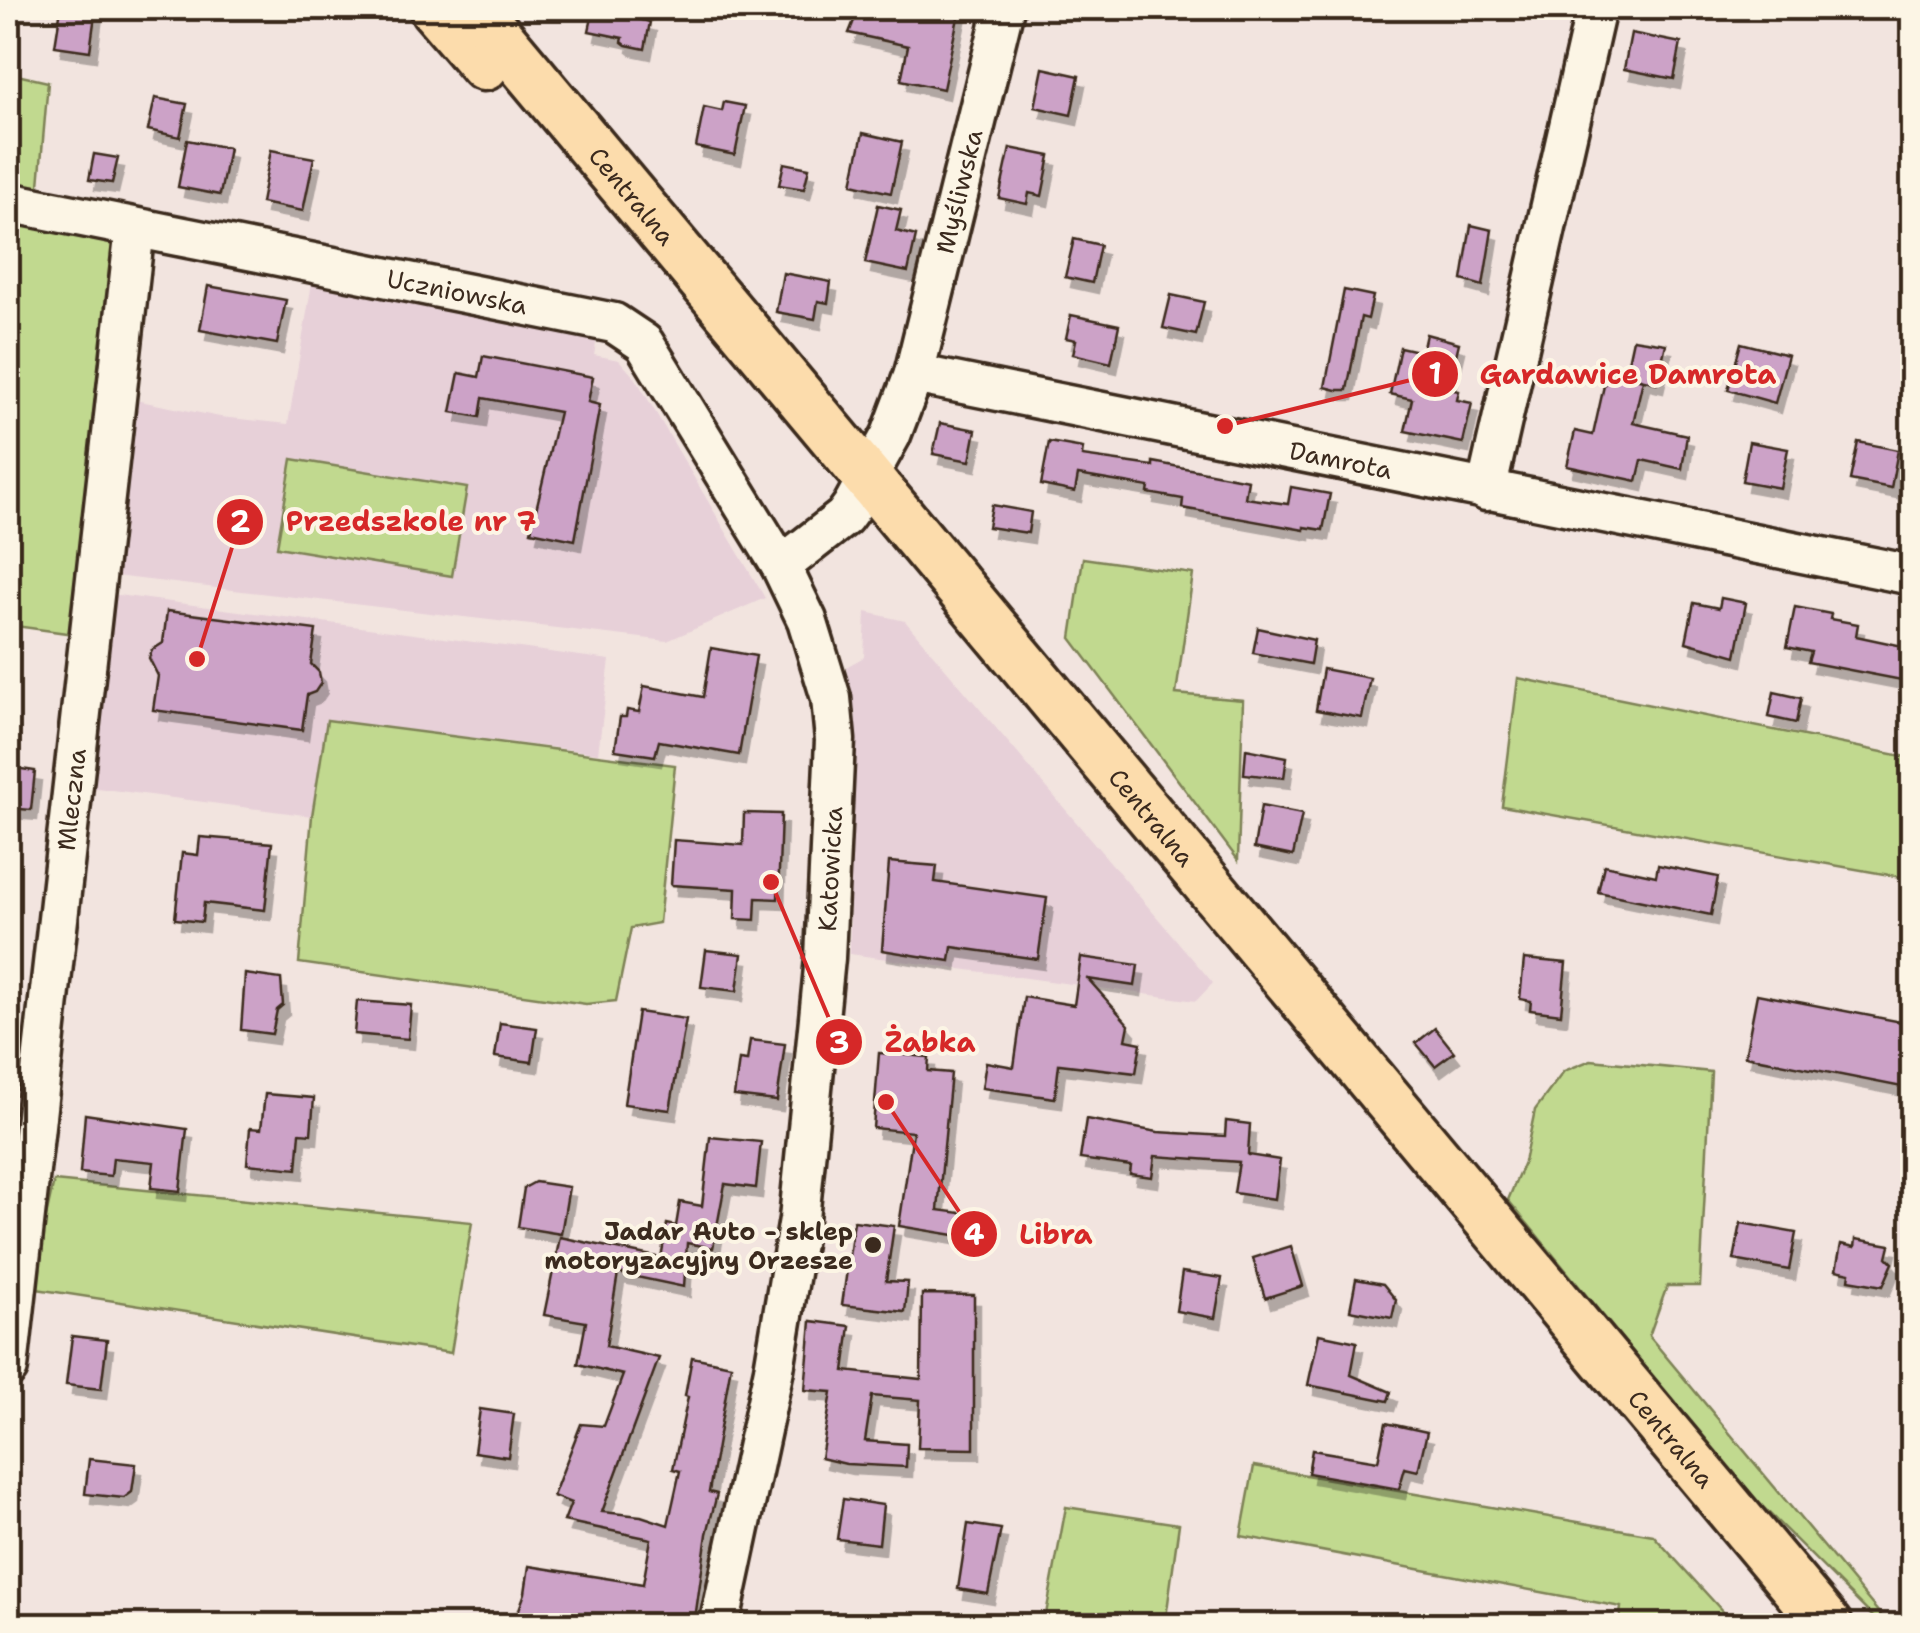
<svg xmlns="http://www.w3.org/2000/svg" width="1920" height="1633" font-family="'Shantell Sans',sans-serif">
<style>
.built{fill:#e7d0d8}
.green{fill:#c1d98f;stroke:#7e8256;stroke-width:2.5}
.building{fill:#cca2c7;stroke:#3b2a1e;stroke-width:2.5;filter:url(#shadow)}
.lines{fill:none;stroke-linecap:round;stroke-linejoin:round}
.minor-casing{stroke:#3b2a1e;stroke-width:45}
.major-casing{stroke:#3b2a1e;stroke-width:55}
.minor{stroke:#fcf5e5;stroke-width:38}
.major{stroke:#fcdcac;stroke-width:48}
.poi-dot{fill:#3b2a1e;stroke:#fcf5e5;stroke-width:4}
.labels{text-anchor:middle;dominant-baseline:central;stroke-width:8;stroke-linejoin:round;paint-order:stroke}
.street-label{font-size:25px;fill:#3b2a1e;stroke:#fcf5e5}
.poi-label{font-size:25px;font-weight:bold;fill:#3b2a1e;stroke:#fcf5e5;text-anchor:end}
.leader{fill:none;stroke:#d62828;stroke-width:4}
.callout-dot{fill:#d62828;stroke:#fcf5e5;stroke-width:4}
.mark-label{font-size:30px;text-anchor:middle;font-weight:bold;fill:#fff}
.callout-label{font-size:28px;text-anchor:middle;font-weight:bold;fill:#d62828;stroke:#fcf5e5;stroke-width:8;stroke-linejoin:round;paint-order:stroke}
</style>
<defs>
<filter id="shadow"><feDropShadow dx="6" dy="10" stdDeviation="0" flood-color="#0004"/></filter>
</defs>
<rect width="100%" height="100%" fill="#f2e4df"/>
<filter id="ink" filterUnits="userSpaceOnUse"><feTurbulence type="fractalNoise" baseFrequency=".01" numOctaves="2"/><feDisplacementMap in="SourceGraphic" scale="20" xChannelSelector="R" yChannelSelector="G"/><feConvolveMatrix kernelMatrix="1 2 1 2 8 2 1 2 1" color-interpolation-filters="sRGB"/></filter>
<g filter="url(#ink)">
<g class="built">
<polygon points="313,277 598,332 594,355 619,360 636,379 765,598 667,641 115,576 135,400 220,417 288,424"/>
<polygon points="110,594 610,660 598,753 328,720 312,816 89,787"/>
<polygon points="866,612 905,621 1213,983 1196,1001 850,954 850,825 856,715 846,667 864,657"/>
</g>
<g class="green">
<polygon points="8,73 48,82 38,197 8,190"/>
<polygon points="8,220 116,245 74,634 8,625"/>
<polygon points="292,459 467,488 452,576 277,547"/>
<polygon points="1083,558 1193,574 1176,694 1243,700 1238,860 1071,638"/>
<polygon points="1518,678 1912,758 1912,879 1502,806"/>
<polygon points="327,720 675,765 659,923 631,928 616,1001 586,1004 299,963 312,816"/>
<polygon points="1591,1060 1711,1072 1700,1286 1667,1286 1649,1336 1889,1625 1881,1625 1749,1493 1508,1200 1524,1162 1535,1110 1564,1071"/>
<polygon points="54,1181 472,1222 451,1353 30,1288"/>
<polygon points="1254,1466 1653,1535 1735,1625 1619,1625 1621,1607 1241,1536"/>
<polygon points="1066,1507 1179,1524 1165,1625 1044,1625"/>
</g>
<g class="building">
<polygon points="61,8 96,8 90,51 55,46"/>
<polygon points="594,8 629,8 628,16 650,22 645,49 626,45 622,42 623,38 589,31"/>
<polygon points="859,8 960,8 943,89 901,80 908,46 849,33"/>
<polygon points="1631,33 1681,43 1674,79 1624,69"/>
<polygon points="1043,68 1079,76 1071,115 1035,107"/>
<polygon points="155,98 187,104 180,137 148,130"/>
<polygon points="724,102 745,106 735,155 696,147 704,107 722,111"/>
<polygon points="863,133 902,142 891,193 852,184"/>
<polygon points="187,140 229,148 220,195 178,187"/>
<polygon points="1010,148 1050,156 1042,196 1029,193 1027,204 999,198"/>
<polygon points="271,150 314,158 303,211 261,203"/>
<polygon points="94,154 118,158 112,183 89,180"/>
<polygon points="784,163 809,168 804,189 779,185"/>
<polygon points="878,205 901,210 896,231 916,236 908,272 865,263"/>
<polygon points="1471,225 1492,230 1483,286 1462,280"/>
<polygon points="1074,239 1100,245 1092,283 1065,277"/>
<polygon points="783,273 831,282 828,303 818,301 815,319 776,312"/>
<polygon points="208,286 286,300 277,344 200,330"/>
<polygon points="1344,290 1373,296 1368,319 1361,317 1347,390 1337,390 1325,387"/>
<polygon points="1171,295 1204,302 1196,335 1163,328"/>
<polygon points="1071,315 1119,325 1111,363 1073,354 1076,340 1066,338"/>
<polygon points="1426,334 1459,343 1448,389 1459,391 1457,400 1472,403 1463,443 1405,431 1412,399 1390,394 1400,347 1422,352"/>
<polygon points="1633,339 1666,344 1657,383 1631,377 1643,380 1633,423 1687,435 1682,469 1642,460 1637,481 1567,466 1575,431 1593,435 1607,372 1625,376"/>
<polygon points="1741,343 1788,355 1775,403 1728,390"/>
<polygon points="483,356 593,377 588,402 600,405 575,540 531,531 559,412 483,398 480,417 451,412 459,373 479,377"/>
<polygon points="940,423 976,430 970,461 933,454"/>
<polygon points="1049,442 1083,448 1082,456 1153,466 1153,462 1248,480 1245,498 1288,504 1291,487 1330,494 1323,530 1304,527 1304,530 1182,508 1183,499 1148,493 1149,487 1078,475 1075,492 1041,485"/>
<polygon points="1749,442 1788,449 1780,488 1742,481"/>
<polygon points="1858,442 1898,450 1891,488 1850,480"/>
<polygon points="992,505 1031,512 1028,533 988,527"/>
<polygon points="1721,598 1746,603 1736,656 1686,642 1694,603 1719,608"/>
<polygon points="1795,607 1831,614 1830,619 1858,624 1856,636 1912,648 1912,682 1808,662 1811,652 1787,647"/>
<polygon points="167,611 316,630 311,664 319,672 321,683 315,692 307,695 302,730 153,710 158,676 149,658 152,650 163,643"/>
<polygon points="1258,628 1314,640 1310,664 1253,653"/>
<polygon points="711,648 756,656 739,755 659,741 655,756 615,750 620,717 626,717 627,710 639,712 644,686 703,697"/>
<polygon points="1323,669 1370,678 1362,718 1316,710"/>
<polygon points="1774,692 1801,698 1796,723 1769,717"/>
<polygon points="1246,749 1287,757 1284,778 1244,774"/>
<polygon points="8,767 35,771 31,810 8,808"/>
<polygon points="1261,806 1302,814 1293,856 1254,848"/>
<polygon points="744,813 781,814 778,899 756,898 755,920 735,919 736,889 671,885 674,840 743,845"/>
<polygon points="200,837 272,843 265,910 204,903 202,922 175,919 182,853 198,855"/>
<polygon points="889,862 937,866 935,882 1047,898 1038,959 952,947 950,961 882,950"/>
<polygon points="1604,865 1656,876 1658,865 1718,877 1711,915 1598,892"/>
<polygon points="706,950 742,954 737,991 701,987"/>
<polygon points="1081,957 1138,965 1135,986 1088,979 1129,1025 1126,1040 1141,1043 1136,1073 1059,1064 1055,1098 982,1088 986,1062 1014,1067 1024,997 1074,1005"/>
<polygon points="1524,959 1566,963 1561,1014 1530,1010 1531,1001 1520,999"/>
<polygon points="245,974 281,979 283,1005 277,1010 272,1034 241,1030"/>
<polygon points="1757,994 1912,1024 1912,1089 1745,1056"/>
<polygon points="357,1001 411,1005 408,1039 354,1034"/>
<polygon points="638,1012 686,1019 670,1110 624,1104"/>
<polygon points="500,1023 537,1028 532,1062 495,1057"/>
<polygon points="1435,1028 1454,1052 1435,1066 1416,1043"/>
<polygon points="750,1040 785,1044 777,1101 734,1096 739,1060 747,1061"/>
<polygon points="879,1053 929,1057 928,1071 951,1073 938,1210 976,1215 972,1238 899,1226 913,1132 873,1128"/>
<polygon points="265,1094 314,1098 311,1134 300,1133 297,1169 247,1164 250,1128 261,1129"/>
<polygon points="85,1114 187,1129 180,1191 151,1188 154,1162 113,1158 111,1176 80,1173"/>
<polygon points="1086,1119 1158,1132 1225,1136 1226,1121 1250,1124 1248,1155 1280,1160 1275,1199 1234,1193 1239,1162 1155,1156 1152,1177 1130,1174 1131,1166 1080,1159"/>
<polygon points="710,1137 761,1142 756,1188 725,1184 713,1248 687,1243 684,1287 618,1273 606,1346 659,1358 602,1512 641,1516 668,1525 680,1471 673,1469 688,1397 685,1396 692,1357 731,1365 709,1492 717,1494 707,1534 694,1626 513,1626 525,1593 529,1566 643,1584 651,1539 564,1521 571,1503 553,1496 581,1424 604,1426 623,1375 578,1364 586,1322 544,1315 560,1237 661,1258 667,1224 676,1226 680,1202 702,1206"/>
<polygon points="535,1182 569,1187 561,1234 518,1227 524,1188"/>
<polygon points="854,1221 894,1226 886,1281 908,1282 905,1312 842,1305"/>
<polygon points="1741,1223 1796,1233 1789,1270 1734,1260"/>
<polygon points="1856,1239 1890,1245 1887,1257 1893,1263 1883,1286 1849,1280 1850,1273 1836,1270 1841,1244 1855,1247"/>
<polygon points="1291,1246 1303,1286 1265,1298 1253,1258"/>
<polygon points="1182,1272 1222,1278 1215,1318 1176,1311"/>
<polygon points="1356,1279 1383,1284 1396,1300 1392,1318 1350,1310"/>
<polygon points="922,1294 974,1295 974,1449 918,1448 920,1400 872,1396 865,1441 907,1444 906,1467 846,1464 821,1458 832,1392 805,1390 811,1321 850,1326 844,1371 921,1379"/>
<polygon points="1319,1334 1357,1342 1351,1375 1391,1392 1388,1401 1308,1385"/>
<polygon points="72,1336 107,1340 101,1389 66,1385"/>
<polygon points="480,1409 514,1414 508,1457 474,1452"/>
<polygon points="1386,1423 1427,1432 1418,1471 1405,1468 1399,1489 1308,1473 1312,1450 1378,1461"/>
<polygon points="89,1459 136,1464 132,1492 124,1498 85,1494"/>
<polygon points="843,1499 883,1505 879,1544 837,1539"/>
<polygon points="968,1524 1001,1529 988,1594 958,1589"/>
</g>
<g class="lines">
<defs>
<g id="minor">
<path id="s1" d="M8,202L614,323L644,343L781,566L807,620L831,698L835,740L825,958L799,1219L774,1369L719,1626"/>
<path id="s2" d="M914,374L1004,8"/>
<polyline points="1486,491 1596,8"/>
<path id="s3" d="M781,566L844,517L852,506L891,435L914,374L1912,575"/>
<path id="s4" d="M8,1368L135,228"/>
</g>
<g id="major">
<polyline points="434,8 484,66"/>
<path id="s5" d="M475,8L1828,1626"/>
</g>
</defs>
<use href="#minor" class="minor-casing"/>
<use href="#major" class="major-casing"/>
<use href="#minor" class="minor"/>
<use href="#major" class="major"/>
</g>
</g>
<circle class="poi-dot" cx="873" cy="1245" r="10"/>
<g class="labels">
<g class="street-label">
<text stroke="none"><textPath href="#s2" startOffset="188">Myśliwska</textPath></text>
<text stroke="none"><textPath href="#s5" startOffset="245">Centralna</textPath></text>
<text stroke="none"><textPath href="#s1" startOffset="458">Uczniowska</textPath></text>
<text stroke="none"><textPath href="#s3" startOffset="675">Damrota</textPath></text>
<text stroke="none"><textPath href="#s4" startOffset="572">Mleczna</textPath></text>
<text stroke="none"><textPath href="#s5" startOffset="1055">Centralna</textPath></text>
<text transform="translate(830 869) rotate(-87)">Katowicka</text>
<text stroke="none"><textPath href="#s5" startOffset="1865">Centralna</textPath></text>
</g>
<g class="poi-label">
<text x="853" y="1231">Jadar Auto - sklep<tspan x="853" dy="29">motoryzacyjny Orzesze</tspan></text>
</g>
</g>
<path class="leader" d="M1225 426L1435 374M197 659L240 522M771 882L839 1042M886 1102L974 1234"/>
<g class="callout-dot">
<circle cx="1225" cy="426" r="10"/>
<circle cx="197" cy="659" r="10"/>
<circle cx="771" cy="882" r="10"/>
<circle cx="886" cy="1102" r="10"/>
<circle cx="1435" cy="374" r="25"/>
<circle cx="240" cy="522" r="25"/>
<circle cx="839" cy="1042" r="25"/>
<circle cx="974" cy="1234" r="25"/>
</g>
<g class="mark-label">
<text x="1435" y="384">1</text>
<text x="240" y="532">2</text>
<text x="839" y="1053">3</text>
<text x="974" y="1245">4</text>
</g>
<g class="callout-label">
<text x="1628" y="384">Gardawice Damrota</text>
<text x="411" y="531">Przedszkole nr 7</text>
<text x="930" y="1052">Żabka</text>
<text x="1056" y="1244">Libra</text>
</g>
<rect width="1920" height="1633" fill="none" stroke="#fcf5e5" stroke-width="40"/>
<rect x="20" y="20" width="1880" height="1593" fill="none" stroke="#3b2a1e" stroke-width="4" filter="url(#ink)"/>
</svg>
